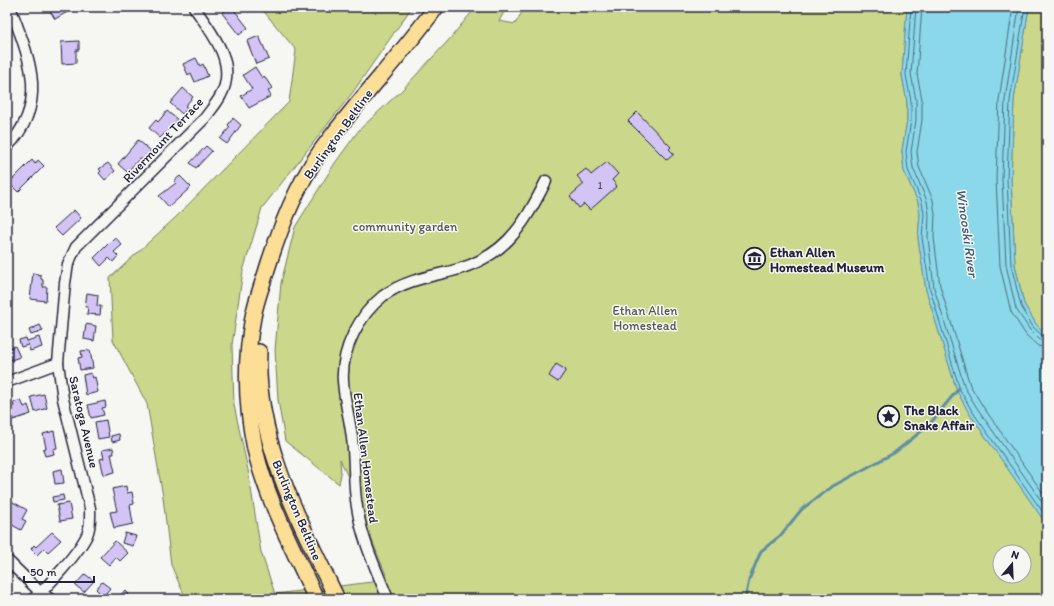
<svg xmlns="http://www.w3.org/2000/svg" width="1054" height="606" font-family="Itim,sans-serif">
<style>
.green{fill:#cbd78a;stroke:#767c62;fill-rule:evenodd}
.water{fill:#8ad8e9;stroke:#608fa3}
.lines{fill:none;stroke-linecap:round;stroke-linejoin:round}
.shore{stroke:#4c6b81;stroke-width:1}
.stream{stroke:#608fa3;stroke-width:3}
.building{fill:#d2c5f6;stroke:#22223b}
.street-casing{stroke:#22223b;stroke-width:13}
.primary-casing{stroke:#22223b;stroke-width:18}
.street{stroke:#f6f6f2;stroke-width:10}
.primary{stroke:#fcde96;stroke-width:15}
.labels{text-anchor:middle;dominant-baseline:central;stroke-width:3;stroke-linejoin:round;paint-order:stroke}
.number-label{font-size:11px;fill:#4e4b6a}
.street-label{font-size:13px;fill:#22223b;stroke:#f6f6f2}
.park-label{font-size:13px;fill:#555853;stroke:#f6f6f2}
.poi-label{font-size:13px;font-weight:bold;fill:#22223b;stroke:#f6f6f2;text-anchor:start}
.water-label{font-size:14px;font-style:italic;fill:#41596f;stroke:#f6f6f2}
</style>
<rect width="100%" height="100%" fill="#f6f6f2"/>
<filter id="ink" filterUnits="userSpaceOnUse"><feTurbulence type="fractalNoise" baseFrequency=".025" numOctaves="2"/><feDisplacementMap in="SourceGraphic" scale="8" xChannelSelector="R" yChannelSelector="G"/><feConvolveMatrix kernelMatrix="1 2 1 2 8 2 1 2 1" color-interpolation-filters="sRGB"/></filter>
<g filter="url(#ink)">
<g class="green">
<path d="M260,7H412L353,92L262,208L243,271L232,345L234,405L248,470L261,552L275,594L388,580L367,528L365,516L340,459L341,474L339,484L285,441L278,400L275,350L281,283L295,227L335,163L359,130L403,89L447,42L476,7H507L499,21L515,24L525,7H907L902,75L907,102V120L902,151L904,171L918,202L920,214L918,238L926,290L957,391L969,413L1047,525V599H186L171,565L163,497L147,404L113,340L110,278L176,217L289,102L296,50ZM1000,552H1024V576H1000Z"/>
<polygon points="1029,7 1047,7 1047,335 1036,324 1024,304 1015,265 1011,179 1014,100"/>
</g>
<polygon class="water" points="907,7 1029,7 1014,100 1011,179 1015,265 1024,304 1036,324 1047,335 1047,525 969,413 957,391 926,290 918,238 920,214 918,202 904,171 902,151 907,120 907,102 902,75"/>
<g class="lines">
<g class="shore">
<polyline points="911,7 906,75 911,101 911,120 906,152 908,170 922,202 924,214 922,238 930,289 960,390 972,411 1047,518"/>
<polyline points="916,7 911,74 916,100 916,120 911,152 913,168 927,201 929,214 928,238 934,288 965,388 977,408 1047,509"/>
<polyline points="922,7 917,74 922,99 922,120 917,152 919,167 933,200 935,214 934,238 940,286 970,385 982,405 1047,499"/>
<polyline points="1013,7 999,100 996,179 1000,266 1011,312 1026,335 1038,346 1047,348"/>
<polyline points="1019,7 1005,100 1002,179 1006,265 1016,309 1030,330 1040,340 1047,342"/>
<polyline points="1025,7 1010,100 1007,179 1011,265 1021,306 1033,327 1043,336 1047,337"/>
</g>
<polyline class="stream" points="745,599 749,580 761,551 780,536 802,509 833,486 894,453 928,426 959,388"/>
</g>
<g class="building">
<polygon points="50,7 70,7 71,10 55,19 50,11 52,10"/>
<polygon points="230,7 232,7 248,28 239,35 222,13"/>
<polygon points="259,36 269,59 256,64 247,41"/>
<polygon points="79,41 79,50 76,50 76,63 62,64 61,42"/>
<polygon points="196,58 200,66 203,64 208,76 195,82 191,73 188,75 183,64"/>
<polygon points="255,67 262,78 264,76 272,88 268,91 271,96 249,108 241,96 252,89 243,75"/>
<polygon points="183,88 193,97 185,106 188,108 182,114 170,103"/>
<polygon points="167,111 178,120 160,138 149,128 156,120 158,122"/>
<polygon points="637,112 671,147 669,149 674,154 667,160 628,121"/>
<polygon points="233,118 241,125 227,144 220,139 230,127 228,125"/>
<polygon points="138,140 151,151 143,160 140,158 127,172 118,164"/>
<polygon points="206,146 212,151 196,168 190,163"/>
<polygon points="32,160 35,164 38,160 44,166 18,192 9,183"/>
<polygon points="607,162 618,174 612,180 617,186 590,210 584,204 579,208 570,196 584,184 577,176 586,169 591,175"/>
<polygon points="108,163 115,171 105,180 99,173 101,171 99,169"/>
<polygon points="180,176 191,187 169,207 159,196 176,183 174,181"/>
<polygon points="74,210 81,218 62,236 54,228"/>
<polygon points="115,237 122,245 114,252 118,256 113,262 109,258 101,266 94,258"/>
<polygon points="753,251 763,260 758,267 747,258"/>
<polygon points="33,273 41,275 41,279 43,280 43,287 47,287 46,301 30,299"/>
<polygon points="87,293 98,295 97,306 101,306 100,315 87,314 88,307 85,307"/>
<polygon points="86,324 96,326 94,341 84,339"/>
<polygon points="40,325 43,331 31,335 29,330"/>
<polygon points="39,337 42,347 30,351 27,341"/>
<polygon points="26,338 28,345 21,347 19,340"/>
<polygon points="15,346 20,357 8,361 7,349"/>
<polygon points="90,350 93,368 80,370 78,358 82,357 81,351"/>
<polygon points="556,364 566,370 558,382 549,376"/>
<polygon points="91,373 93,378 95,377 98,392 86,395 83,375"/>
<polygon points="44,394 47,408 35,412 31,397"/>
<polygon points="21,400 24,407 28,405 31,414 13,420 8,408 14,406 13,403"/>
<polygon points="105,401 106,407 102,408 104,415 91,418 88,405"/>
<polygon points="106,420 109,437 98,439 95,422"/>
<polygon points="54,431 57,448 53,449 54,454 45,456 43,449 46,448 43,434"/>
<polygon points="119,434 120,440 112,442 111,436"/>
<polygon points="113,448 114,454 111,454 115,472 104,475 100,459 104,458 102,450"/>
<polygon points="62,469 64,483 55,484 53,471"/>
<polygon points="126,486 127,493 132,492 134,504 130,505 133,524 114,528 110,512 117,511 112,489"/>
<polygon points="63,495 64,500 53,502 52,497"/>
<polygon points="13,502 27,510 22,519 26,521 21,530 7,522 7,513"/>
<polygon points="69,503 72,519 60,521 57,505"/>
<polygon points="52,532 61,540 48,552 44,548 37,555 31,549 34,545 36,547"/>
<polygon points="125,533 136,536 133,546 122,543"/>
<polygon points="115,541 128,553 120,561 116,557 109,565 100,557"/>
<polygon points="85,574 94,581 84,592 75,585"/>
<polygon points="102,582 110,588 106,593 112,599 94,599 99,592 96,589"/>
<polygon points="125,590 129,594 124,599 120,596"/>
</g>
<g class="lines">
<defs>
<g id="street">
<path d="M7,147C50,103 29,57 10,7"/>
<polyline points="7,382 58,363"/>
<polyline points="7,560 41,593 50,599"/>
<path d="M33,599C47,588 79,552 87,535C91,526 90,518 90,508L63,399L58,363L65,283L68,264L76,247L205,118C210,111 217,103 221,95C238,63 211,32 194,7"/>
<path d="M388,599C376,569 362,540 357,507C353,485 355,461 352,438C350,419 344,400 343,381C341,350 359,315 383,296C402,282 426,277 448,272C503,259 522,229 546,181"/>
</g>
<g id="primary">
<path d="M259,352C255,441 300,521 337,599"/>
<path d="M316,599C294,550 267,501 255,449C246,406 245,359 253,317C256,300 263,283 268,266C281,226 296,187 320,152C356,102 400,57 436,7"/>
</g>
</defs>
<use href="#street" class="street-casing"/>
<use href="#primary" class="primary-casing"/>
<use href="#street" class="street"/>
<use href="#primary" class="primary"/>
</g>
</g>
<defs>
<symbol id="museum-ring" viewBox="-11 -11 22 22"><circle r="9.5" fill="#f6f6f2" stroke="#22223b" stroke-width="1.5"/><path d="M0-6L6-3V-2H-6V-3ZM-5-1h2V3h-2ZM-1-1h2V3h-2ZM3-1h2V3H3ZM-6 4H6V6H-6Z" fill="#22223b"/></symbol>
<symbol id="sight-ring" viewBox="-11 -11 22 22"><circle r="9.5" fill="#f6f6f2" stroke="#22223b" stroke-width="1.5"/><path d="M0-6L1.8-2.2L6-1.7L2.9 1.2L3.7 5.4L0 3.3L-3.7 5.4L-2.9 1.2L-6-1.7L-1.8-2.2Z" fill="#22223b"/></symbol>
</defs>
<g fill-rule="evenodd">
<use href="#museum-ring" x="742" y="246" width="25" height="25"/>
<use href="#sight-ring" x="876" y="404" width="25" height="25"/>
</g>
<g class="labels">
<g class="number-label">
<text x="600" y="185">1</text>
</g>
<g class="street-label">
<text transform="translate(338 134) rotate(-54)">Burlington Beltline</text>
<text transform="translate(163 140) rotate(-47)">Rivermount Terrace</text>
<text transform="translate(84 422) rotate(77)">Saratoga Avenue</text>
<text transform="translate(366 458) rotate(83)">Ethan Allen Homestead</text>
<text transform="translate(297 510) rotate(67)">Burlington Beltline</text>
</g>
<g class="park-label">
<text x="405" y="226">community garden</text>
<text x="645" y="310">Ethan Allen<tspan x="645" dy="15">Homestead</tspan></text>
</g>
<g class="poi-label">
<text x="770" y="252">Ethan Allen<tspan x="770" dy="15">Homestead Museum</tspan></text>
<text x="904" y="410">The Black<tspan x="904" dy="15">Snake Affair</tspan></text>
</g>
<g class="water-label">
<text transform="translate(967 233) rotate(82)">Winooski River</text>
</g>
</g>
<rect width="1054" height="606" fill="none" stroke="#f6f6f2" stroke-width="24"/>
<rect x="12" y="12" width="1030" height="582" fill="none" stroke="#22223b" stroke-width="1.5" filter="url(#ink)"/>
<g transform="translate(1012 564) rotate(19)"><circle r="19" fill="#f6f6f2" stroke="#a1a1a9"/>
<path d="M0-3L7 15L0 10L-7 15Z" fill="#22223b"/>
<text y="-6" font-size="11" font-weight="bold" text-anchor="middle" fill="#22223b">N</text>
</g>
<path d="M24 576v6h70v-6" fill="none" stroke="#22223b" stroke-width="2"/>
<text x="30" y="576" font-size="12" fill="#22223b" stroke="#f6f6f2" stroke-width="3" paint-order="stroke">50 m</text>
</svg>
